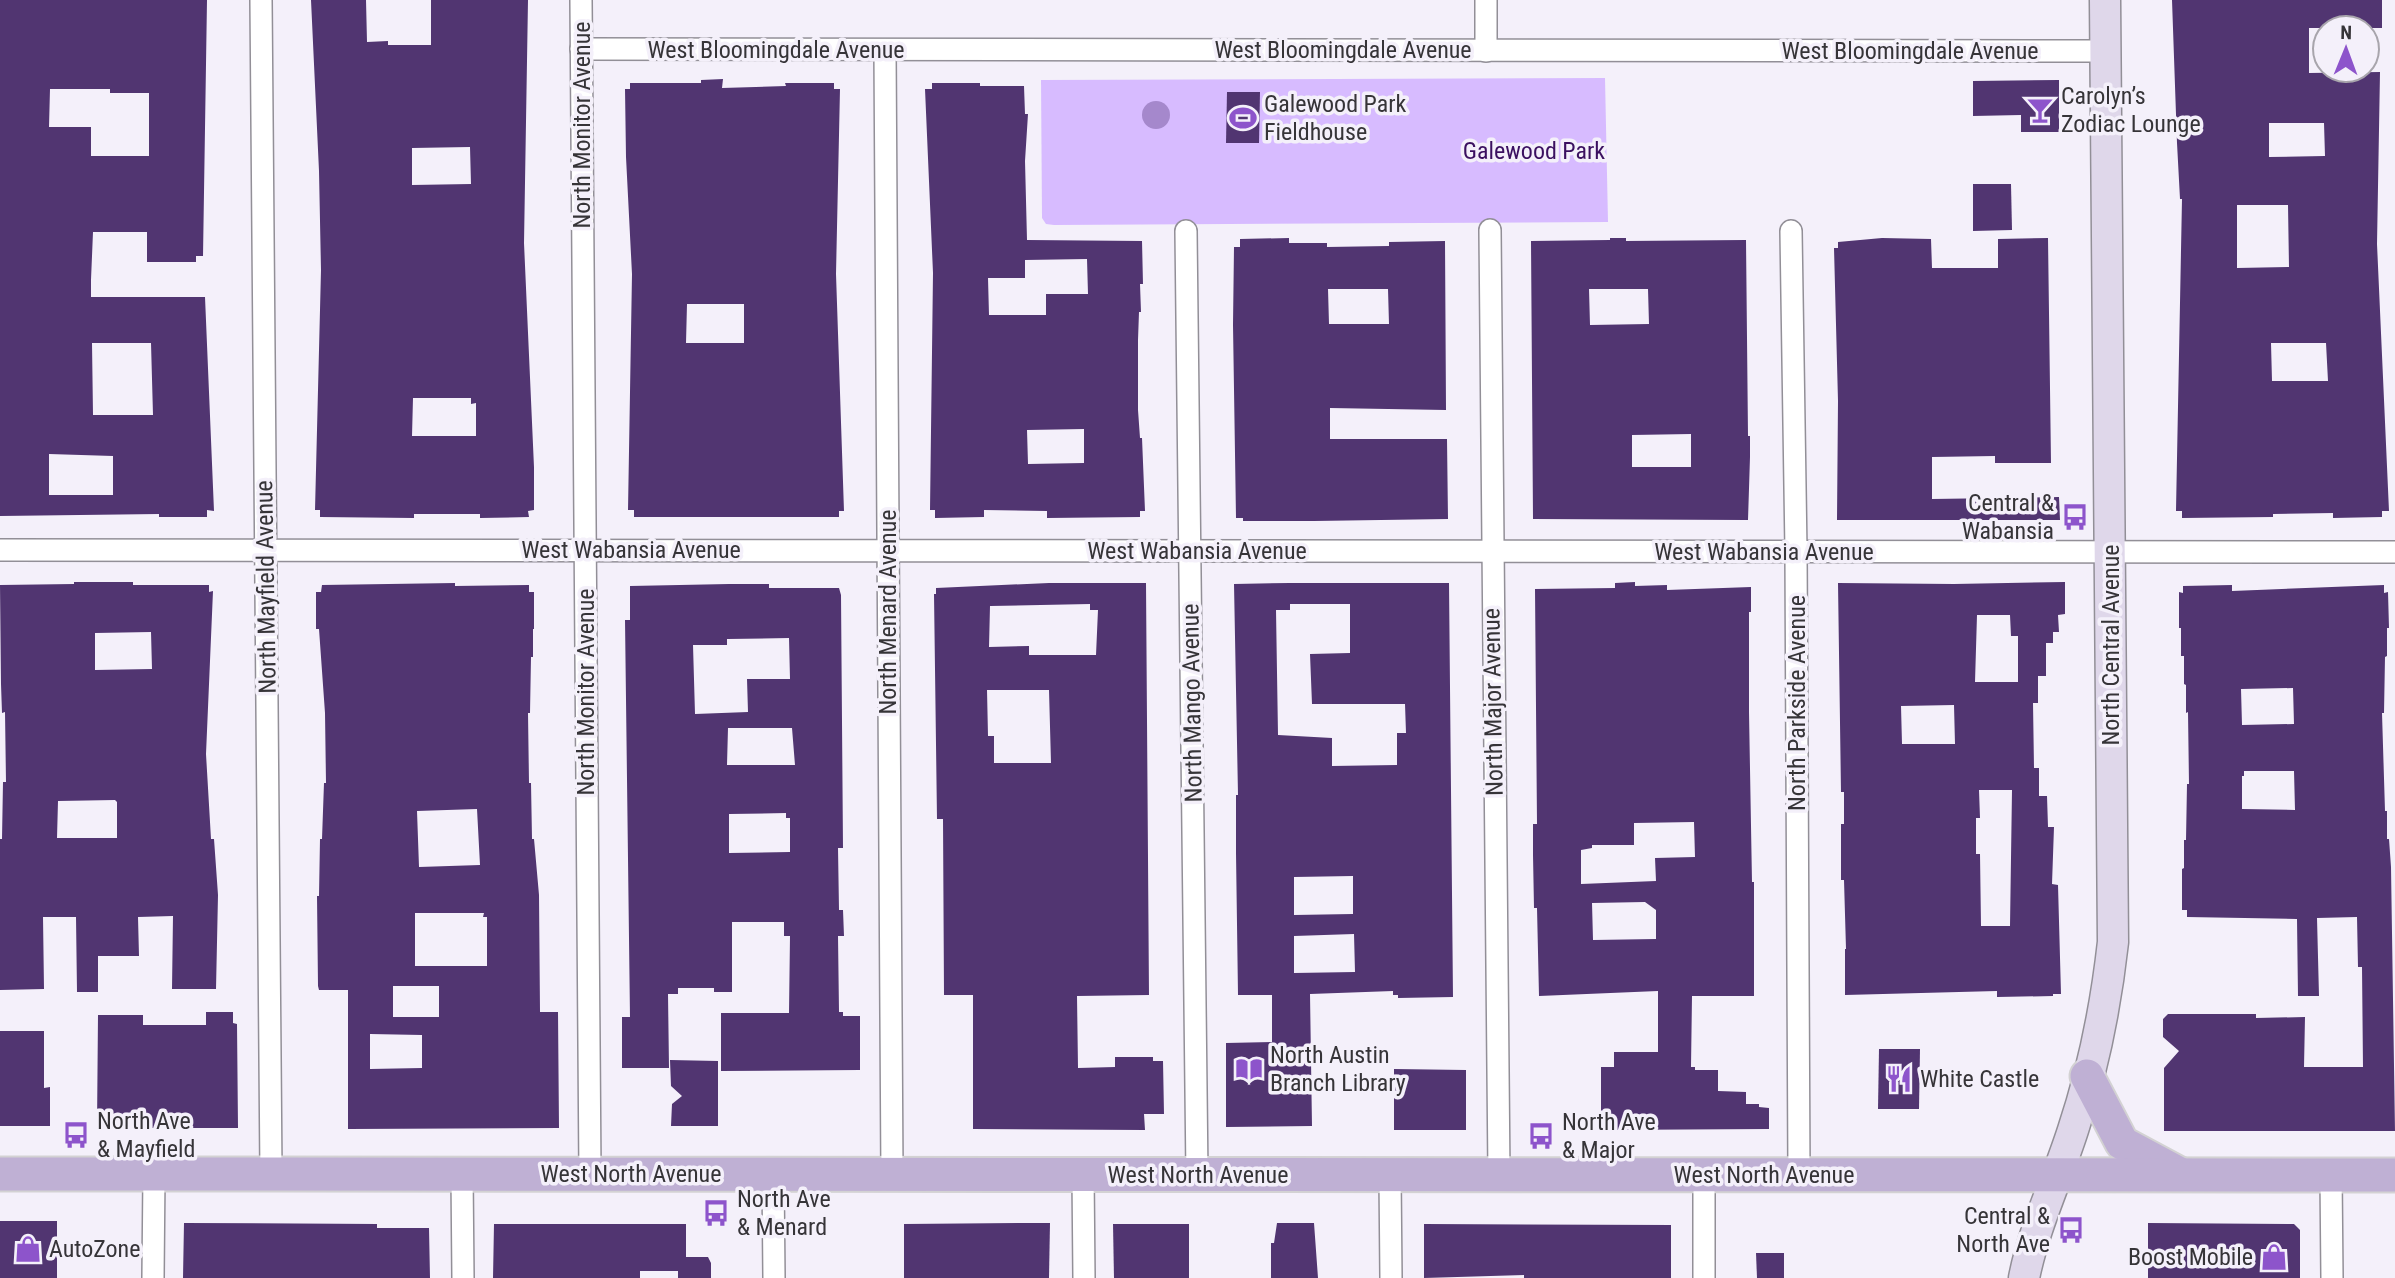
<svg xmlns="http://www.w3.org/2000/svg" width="2395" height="1278" font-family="'Roboto Condensed',sans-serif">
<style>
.green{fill:#d7bbff}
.water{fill:#a588cc}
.building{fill:#513571;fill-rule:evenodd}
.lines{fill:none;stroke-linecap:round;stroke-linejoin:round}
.street-casing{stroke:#928f97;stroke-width:24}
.secondary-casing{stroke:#928f97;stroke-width:33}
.primary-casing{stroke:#d3d2d3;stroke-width:37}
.street{stroke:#fff;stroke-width:21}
.secondary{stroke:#dfd7ea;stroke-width:30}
.primary{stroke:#bfb0d4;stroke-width:33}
.labels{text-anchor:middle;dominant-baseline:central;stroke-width:7;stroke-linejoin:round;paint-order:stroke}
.street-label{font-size:24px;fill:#363438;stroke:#f4f0fa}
.poi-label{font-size:24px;fill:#363438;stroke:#f4f0fa;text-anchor:start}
.park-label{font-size:24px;fill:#3b1060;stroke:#f4f0fa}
</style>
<rect width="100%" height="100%" fill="#f4f0fa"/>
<polygon class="green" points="1605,78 1608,222 1054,225 1046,224 1042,218 1041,80"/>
<circle class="water" cx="1156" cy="115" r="14"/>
<g class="building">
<path d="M0,0H207L203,256H196V262H147V232H93L91,280V297H205L214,511L207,510V517H159V514L0,516ZM50,89H110V93H149V156H91V127H49ZM92,343H151L153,415H93ZM49,454L113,456V495H49Z"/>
<path d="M311,0H366L367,42L388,41V45H431V0H528L524,243L534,467V510L528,511L529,517L480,518V514H414V518L320,517V510H315L321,270L319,171ZM470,147L471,184L412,185V148ZM413,398H471V404L476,403V436H412Z"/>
<path d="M2172,0H2382V28H2309V73L2380,72L2377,244L2389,511H2382V517L2333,518V513L2273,514V517L2182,518V511H2176L2182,199H2180L2177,143ZM2269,123H2324L2325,156L2269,157ZM2237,205H2288L2289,267L2237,268ZM2271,343H2326L2328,381H2272Z"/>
<path d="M723,79L722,88L786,86L785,83H834V89H840L836,274L844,511H839V517H634V510H628L632,274L626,157L625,89H630V83H701V80ZM687,304H744V343H686Z"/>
<polygon points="2059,80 2059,132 2021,132 2021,115 1973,116 1973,81"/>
<path d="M932,83H980V86H1024L1025,114H1028L1025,161L1027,240L1142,241L1143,284H1140L1141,312H1139L1138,340V410L1140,438H1142L1145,511H1140V517L1047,518V511L984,510V517L935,518V510H930L933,273L925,89H932ZM1087,259L1088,294H1046V315H989L988,278H1025V260ZM1084,429V463L1028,464L1027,430Z"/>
<polygon points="1227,92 1260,92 1259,143 1226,143"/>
<polygon points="1973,184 2011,184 2012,230 1973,231"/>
<path d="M1289,238V243H1327V247L1389,246V242L1445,241L1446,410L1330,408V439H1447L1448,519L1314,521H1243V518H1236L1233,325L1234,247H1240V239ZM1328,289H1388L1389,324H1329Z"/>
<path d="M1610,238H1626V241L1746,240L1748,436H1750V457L1748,520L1533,519L1531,241L1610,240ZM1589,289H1648L1649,324L1590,325ZM1691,434V467H1632V435Z"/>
<polygon points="1882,238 1931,239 1932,268 1998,268 1998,239 2048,238 2051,463 1995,463 1995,456 1932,457 1932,499 2059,497 2060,520 1837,520 1838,401 1834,248 1838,248 1838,242"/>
<path d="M74,582H133V585H209V592L213,591L206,754L211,839H214L218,895L216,989H172L173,916L138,917L139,956H98V992H77L76,917H43L44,989L0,990V839H2L3,782H6L5,712L2,713L1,684L0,585L74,584ZM151,632L152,669L95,670V633ZM115,800L117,802V838H57L58,801Z"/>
<path d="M1635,582V586L1667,585V590L1751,587V612H1749V712L1752,882H1754V996H1692L1691,1067H1695V1070H1718V1091L1746,1092V1104H1759V1107L1769,1108V1129L1601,1130V1067H1614V1052H1658V991L1539,996L1537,908H1534L1533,855V824H1537L1535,589L1615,588V583ZM1694,822L1695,857L1655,858L1656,881L1581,884V850L1592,848V845H1634V823ZM1645,902L1656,910V939L1593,940L1592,903Z"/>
<path d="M2065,582V614L2058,615L2059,632H2053V643H2046V676H2038V703H2033L2034,768H2039V796H2047L2048,827H2054L2052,884L2058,885L2061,994H2053V996L1997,997V991L1845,995V949H1846L1844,880H1841V824H1844V792H1841L1838,583L1954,584ZM1977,615H2010L2011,636H2018V682H1975ZM1954,705L1955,744H1902L1901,706ZM1979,790H2012L2010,926H1981L1980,854H1976V818H1980Z"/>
<path d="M455,583V586L529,585V592H534V629H533V657H531L530,713H528L529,783H531L532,839H534L539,895L540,1012H558L559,1128L348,1129V990H319L318,986L317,896H319L320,839H322L324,783H326L325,713L319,629H316V592H321L322,585ZM477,809L480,865L419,867L417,811ZM415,913H484L483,917H487V966H415ZM393,986H439V1017H393ZM370,1034L422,1035V1068L370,1069Z"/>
<path d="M1049,583H1146L1149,995L1077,996L1078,1068L1115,1067V1057H1153V1061H1163L1164,1114H1144L1145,1130L973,1129V995H944L943,819H937L934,594H936V588ZM1090,604V610H1098L1096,655H1029V646L989,647L990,606ZM987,690H1049L1051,763H994V736H988Z"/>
<path d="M1290,583H1449L1453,997L1398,998V995H1393V991L1310,994L1312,1126L1226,1127V1043L1272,1042V995H1238L1236,853V795H1238L1234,584ZM1290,604H1350V653L1310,654L1312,704H1405L1406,733H1397V765L1332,766V738L1278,735L1276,610H1290ZM1353,876V914L1294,915V877ZM1354,934L1355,972L1294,973V936Z"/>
<path d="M729,584H769V588H839L841,595L843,848H838L839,910H843L844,936H838L839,1012H843V1016H860V1070L721,1071V1013H789L790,936H784V922H732V992H714V988H678V994H668L669,1068H622V1017H630L625,620H630V586ZM789,638L790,679H747L748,712L695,714L693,645H727V639ZM728,728H792L795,765H727ZM786,813V818H790V852L729,853V814Z"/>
<path d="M2232,585V591L2384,585V593L2388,592L2389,628H2387V656L2385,657L2384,713H2382L2385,811H2387V839H2389L2391,867L2395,1131H2164V1068L2179,1051L2163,1037V1019L2168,1014H2256V1018L2305,1017L2304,1067H2363L2362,967H2358L2357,917L2317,918L2319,996H2298L2297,919L2187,917V910H2182V869L2184,868V840H2186L2187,784H2189L2188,712L2186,713V685L2184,684V656H2181V628H2179V592L2183,593V586ZM2293,688L2294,724L2242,725L2241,689ZM2244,771H2294L2295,810L2242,809V776H2244Z"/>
<polygon points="206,1012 233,1012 233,1023 237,1024 238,1128 97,1128 98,1015 143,1015 143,1025 206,1025"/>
<polygon points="0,1031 44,1031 44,1088 50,1087 50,1126 0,1126"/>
<polygon points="1879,1049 1920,1049 1919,1109 1878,1109"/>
<polygon points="670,1060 718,1061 718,1126 671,1126 672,1104 682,1096 671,1086"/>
<polygon points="1394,1069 1466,1070 1466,1130 1394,1130"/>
<rect x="0" y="1221" width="57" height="57"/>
<polygon points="184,1223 377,1224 377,1228 429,1228 430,1278 183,1278"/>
<polygon points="1022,1223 1050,1223 1049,1278 904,1278 904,1224"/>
<polygon points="1277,1223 1314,1223 1318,1278 1271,1278 1271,1243 1274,1243"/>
<polygon points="2148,1223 2294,1224 2300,1230 2300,1278 2148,1278"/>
<polygon points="494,1224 686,1224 686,1257 708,1257 711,1263 711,1278 678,1278 678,1271 640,1271 640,1278 493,1278"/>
<polygon points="1113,1224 1189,1224 1189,1278 1114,1278"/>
<polygon points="1424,1224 1671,1225 1671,1278 1524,1278 1524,1275 1424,1278"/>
<polygon points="1756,1253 1784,1253 1784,1278 1757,1278"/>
</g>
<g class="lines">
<defs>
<g id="street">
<polyline points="261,0 271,1174"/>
<polyline points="581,0 590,1174"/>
<polyline points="1486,0 1486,51"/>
<polyline points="581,49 2106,51"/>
<polyline points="885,50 892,1175"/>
<polyline points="1490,230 1499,1175"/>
<polyline points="1186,231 1197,1175"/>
<polyline points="1791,231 1796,551 1799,1175"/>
<polyline points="0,550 2395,552"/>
<polyline points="462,1174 463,1278"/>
<polyline points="1083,1174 1084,1278"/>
<polyline points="773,1175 774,1278"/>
<polyline points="1390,1175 1391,1278"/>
<polyline points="1704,1175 1704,1278"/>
<polyline points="2331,1175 2332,1278"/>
<polyline points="153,1278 154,1174"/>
</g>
<path id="secondary" d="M2024,1278C2034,1227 2057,1180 2073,1130C2093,1070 2106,1005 2113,942L2105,0"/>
<g id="primary">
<polyline points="2087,1076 2122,1143 2178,1173"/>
<polyline points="0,1174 2395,1175"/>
</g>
</defs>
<use href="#street" class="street-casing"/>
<use href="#secondary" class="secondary-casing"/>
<use href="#primary" class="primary-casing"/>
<use href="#street" class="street"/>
<use href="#secondary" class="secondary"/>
<use href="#primary" class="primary"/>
</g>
<defs>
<symbol id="bar-bare" viewBox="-9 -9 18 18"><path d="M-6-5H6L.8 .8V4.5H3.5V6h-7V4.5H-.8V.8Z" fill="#8d54cb" stroke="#f4f0fa" stroke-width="2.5" paint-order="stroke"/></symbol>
<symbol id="stadium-bare" viewBox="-9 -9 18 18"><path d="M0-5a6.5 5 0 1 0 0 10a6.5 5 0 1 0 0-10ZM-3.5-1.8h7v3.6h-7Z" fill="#8d54cb" stroke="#f4f0fa" stroke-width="2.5" paint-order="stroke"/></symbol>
<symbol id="bus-bare" viewBox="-9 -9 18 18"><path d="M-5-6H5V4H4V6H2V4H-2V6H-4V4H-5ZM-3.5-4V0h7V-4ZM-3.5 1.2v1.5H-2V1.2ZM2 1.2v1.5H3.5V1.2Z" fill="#8d54cb" stroke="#f4f0fa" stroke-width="2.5" paint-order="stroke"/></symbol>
<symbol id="library-bare" viewBox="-9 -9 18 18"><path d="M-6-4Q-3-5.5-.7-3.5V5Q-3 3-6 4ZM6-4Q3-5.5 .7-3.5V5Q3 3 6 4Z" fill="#8d54cb" stroke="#f4f0fa" stroke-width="2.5" paint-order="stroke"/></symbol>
<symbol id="restaurant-bare" viewBox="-9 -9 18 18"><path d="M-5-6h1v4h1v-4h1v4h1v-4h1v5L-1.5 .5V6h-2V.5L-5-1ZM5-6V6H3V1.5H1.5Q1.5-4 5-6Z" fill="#8d54cb" stroke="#f4f0fa" stroke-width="2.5" paint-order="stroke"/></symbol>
<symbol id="shop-bare" viewBox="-9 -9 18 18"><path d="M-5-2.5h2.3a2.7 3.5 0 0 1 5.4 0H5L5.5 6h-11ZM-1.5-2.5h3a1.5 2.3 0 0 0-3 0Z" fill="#8d54cb" stroke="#f4f0fa" stroke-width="2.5" paint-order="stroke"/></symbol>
</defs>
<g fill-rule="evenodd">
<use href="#bar-bare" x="2021" y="91" width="38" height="38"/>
<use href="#stadium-bare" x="1224" y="99" width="38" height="38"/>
<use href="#bus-bare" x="2056" y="498" width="38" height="38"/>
<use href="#library-bare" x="1230" y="1050" width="38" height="38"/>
<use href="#restaurant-bare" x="1880" y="1060" width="38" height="38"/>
<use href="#bus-bare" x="57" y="1116" width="38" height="38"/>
<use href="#bus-bare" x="1522" y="1117" width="38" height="38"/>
<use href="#bus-bare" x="697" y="1194" width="38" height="38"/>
<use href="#bus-bare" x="2052" y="1211" width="38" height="38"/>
<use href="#shop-bare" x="9" y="1230" width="38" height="38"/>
<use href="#shop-bare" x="2255" y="1238" width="38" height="38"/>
</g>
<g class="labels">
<g class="street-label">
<text x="776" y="50">West Bloomingdale Avenue</text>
<text x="1343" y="50">West Bloomingdale Avenue</text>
<text x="1910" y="51">West Bloomingdale Avenue</text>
<text transform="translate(582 125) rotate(-90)">North Monitor Avenue</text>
<text x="631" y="550">West Wabansia Avenue</text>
<text x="1197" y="551">West Wabansia Avenue</text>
<text x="1764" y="552">West Wabansia Avenue</text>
<text transform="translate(266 587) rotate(-91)">North Mayfield Avenue</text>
<text transform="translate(888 612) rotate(-90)">North Menard Avenue</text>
<text transform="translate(2111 645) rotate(-90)">North Central Avenue</text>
<text transform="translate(586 692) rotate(-90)">North Monitor Avenue</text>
<text transform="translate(1493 702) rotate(-91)">North Major Avenue</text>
<text transform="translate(1192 703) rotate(-91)">North Mango Avenue</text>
<text transform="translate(1797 703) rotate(-90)">North Parkside Avenue</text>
<text x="631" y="1174">West North Avenue</text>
<text x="1198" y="1175">West North Avenue</text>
<text x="1764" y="1175">West North Avenue</text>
</g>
<g class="poi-label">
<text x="2061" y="96">Carolyn’s<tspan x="2061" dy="28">Zodiac Lounge</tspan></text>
<text x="1264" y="104">Galewood Park<tspan x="1264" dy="28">Fieldhouse</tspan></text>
<text x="2054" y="503" text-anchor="end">Central &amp;<tspan x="2054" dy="28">Wabansia</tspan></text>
<text x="1270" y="1055">North Austin<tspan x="1270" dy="28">Branch Library</tspan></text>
<text x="1920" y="1079">White Castle</text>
<text x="97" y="1121">North Ave<tspan x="97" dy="28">&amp; Mayfield</tspan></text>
<text x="1562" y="1122">North Ave<tspan x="1562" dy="28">&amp; Major</tspan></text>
<text x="737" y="1199">North Ave<tspan x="737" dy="28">&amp; Menard</tspan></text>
<text x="2050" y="1216" text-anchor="end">Central &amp;<tspan x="2050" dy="28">North Ave</tspan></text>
<text x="49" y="1249">AutoZone</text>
<text x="2253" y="1257" text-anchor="end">Boost Mobile</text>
</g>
<g class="park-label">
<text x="1534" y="151">Galewood Park</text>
</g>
</g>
<g transform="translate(2346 49) rotate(1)"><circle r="33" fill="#f4f0fa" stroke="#a8a5ac" stroke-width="2"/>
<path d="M0-5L12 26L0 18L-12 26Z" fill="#8d54cb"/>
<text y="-10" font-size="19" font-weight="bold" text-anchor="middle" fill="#363438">N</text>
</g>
</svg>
